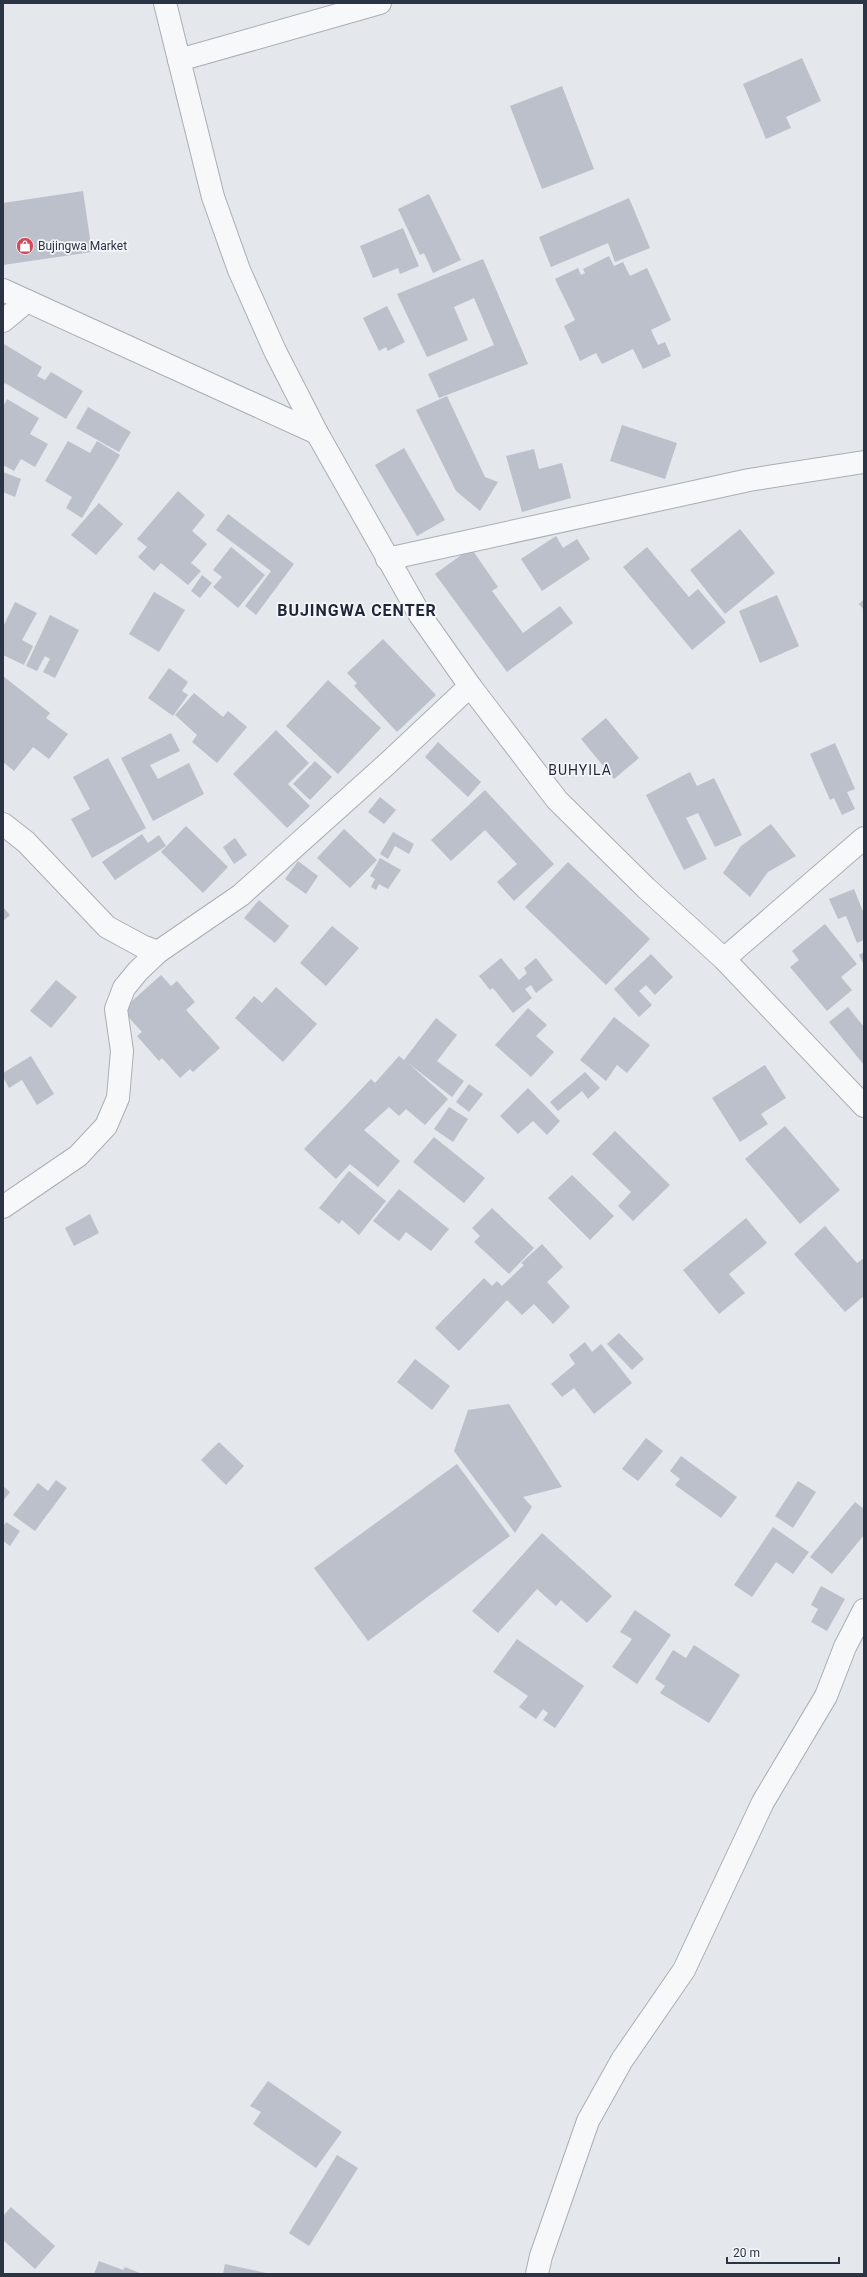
<svg xmlns="http://www.w3.org/2000/svg" width="867" height="2277" font-family="Roboto,sans-serif">
<style>
.building{fill:#bbc0ca}
.lines{fill:none;stroke-linecap:round;stroke-linejoin:round}
.minor-casing{stroke:#a9aeb7;stroke-width:24}
.tertiary-casing{stroke:#a9aeb7;stroke-width:24}
.minor{stroke:#f7f8fa;stroke-width:22}
.tertiary{stroke:#f7f8fa;stroke-width:22}
.labels{text-anchor:middle;dominant-baseline:central;stroke-width:3.5;stroke-linejoin:round;paint-order:stroke}
.poi-label{font-size:12px;fill:#2b3445;stroke:#f4f6f9;text-anchor:start}
.quarter-label{font-size:14px;letter-spacing:1px;fill:#1d2536;stroke:#f4f6f9}
.district-label{font-size:16px;font-weight:bold;letter-spacing:1px;fill:#1d2536;stroke:#f4f6f9}
</style>
<rect width="100%" height="100%" fill="#e4e7ec"/>
<g class="building">
<polygon points="802,58 821,101 786,117 791,128 766,139 743,84"/>
<polygon points="562,86 594,169 542,189 510,106"/>
<polygon points="83,191 92,252 3,265 3,203"/>
<polygon points="429,194 461,260 433,273 424,253 420,255 398,209"/>
<polygon points="629,198 650,248 615,262 608,243 551,267 539,237"/>
<polygon points="403,228 419,266 400,274 398,268 373,278 360,246"/>
<polygon points="609,256 614,266 623,262 630,276 647,268 671,320 651,330 658,345 665,342 671,356 643,369 633,349 602,364 596,353 580,361 564,326 575,320 555,279 578,268 581,275 585,273 583,269"/>
<polygon points="483,259 528,364 439,398 428,374 494,345 474,298 454,307 468,340 427,357 397,294"/>
<polygon points="387,306 405,342 388,351 386,347 379,351 363,318"/>
<polygon points="4,344 42,367 37,376 45,380 51,372 83,391 66,419 5,383 3,386"/>
<polygon points="447,396 485,477 498,482 480,511 456,491 416,410"/>
<polygon points="7,399 39,418 30,434 48,444 35,467 21,459 14,471 3,465 3,407"/>
<polygon points="88,407 131,432 119,452 76,428"/>
<polygon points="622,425 677,443 665,479 610,461"/>
<polygon points="68,441 90,453 97,441 120,455 82,518 66,508 72,497 45,481"/>
<polygon points="404,448 445,520 417,536 375,465"/>
<polygon points="534,449 539,469 562,463 571,498 522,512 506,456"/>
<polygon points="3,472 21,479 15,497 3,492"/>
<polygon points="178,491 205,515 192,531 207,544 191,563 201,571 188,585 161,563 154,571 138,557 147,547 137,539"/>
<polygon points="99,503 123,524 96,555 71,535"/>
<polygon points="228,514 294,564 256,615 245,606 271,571 216,530"/>
<polygon points="740,529 775,573 725,614 690,570"/>
<polygon points="556,536 563,548 577,539 590,559 542,591 521,559"/>
<polygon points="231,547 265,575 238,608 213,587 222,577 213,570"/>
<polygon points="647,547 689,597 698,589 726,622 692,650 623,567"/>
<polygon points="471,548 498,587 492,591 523,633 560,606 573,623 507,672 435,574"/>
<polygon points="202,575 212,583 200,598 191,591"/>
<polygon points="154,592 185,610 159,652 129,634"/>
<polygon points="777,595 799,646 760,663 739,611"/>
<polygon points="864,599 864,610 859,604"/>
<polygon points="15,602 37,613 22,640 33,646 24,665 3,655 3,627"/>
<polygon points="50,615 79,630 55,678 43,672 50,659 45,656 37,671 26,666"/>
<polygon points="383,639 436,695 397,732 354,686 357,683 347,673"/>
<polygon points="169,668 188,682 182,691 188,695 173,716 148,698"/>
<polygon points="3,676 50,713 46,718 68,734 49,759 33,747 14,771 3,762"/>
<polygon points="328,680 381,728 338,774 286,726"/>
<polygon points="194,693 223,717 228,711 247,727 217,763 192,742 197,735 175,715"/>
<polygon points="606,718 639,758 614,779 581,739"/>
<polygon points="276,730 309,763 288,784 310,806 287,828 233,774"/>
<polygon points="171,733 180,751 150,765 158,779 189,763 204,794 153,821 121,758"/>
<polygon points="438,742 481,782 468,797 425,757"/>
<polygon points="835,743 855,789 847,792 855,809 842,815 834,798 830,800 810,754"/>
<polygon points="108,758 146,828 92,858 71,819 90,809 73,777"/>
<polygon points="315,761 332,777 310,800 293,784"/>
<polygon points="690,772 697,786 714,778 742,835 715,847 698,813 686,818 707,859 684,870 646,795"/>
<polygon points="485,790 554,864 514,901 497,882 517,864 485,830 451,861 431,840"/>
<polygon points="380,797 396,810 384,824 368,812"/>
<polygon points="771,824 796,856 768,872 750,897 723,873 741,846"/>
<polygon points="186,826 228,867 203,893 161,852"/>
<polygon points="344,829 377,860 350,888 317,858"/>
<polygon points="393,832 414,844 409,854 395,846 388,859 380,854"/>
<polygon points="142,834 148,843 159,835 166,846 115,880 102,862"/>
<polygon points="235,838 247,855 234,864 223,847"/>
<polygon points="380,858 401,870 388,889 379,884 376,890 371,887 375,879 370,876"/>
<polygon points="298,861 318,876 306,894 285,879"/>
<polygon points="568,862 650,939 606,985 525,907"/>
<polygon points="854,889 864,914 864,940 857,943 846,916 838,919 829,899"/>
<polygon points="259,900 289,926 275,943 244,918"/>
<polygon points="3,907 10,915 3,921"/>
<polygon points="825,924 857,964 841,977 852,990 827,1011 790,967 799,960 792,951"/>
<polygon points="332,926 359,948 326,986 300,963"/>
<polygon points="864,952 864,965 859,955"/>
<polygon points="651,954 673,977 655,995 646,985 639,991 652,1005 639,1017 614,989"/>
<polygon points="501,958 519,980 527,973 524,968 536,958 553,980 536,993 531,985 525,989 532,998 513,1013 493,988 490,990 479,976"/>
<polygon points="161,975 171,986 177,981 195,1002 186,1010 220,1048 193,1072 190,1069 180,1078 162,1058 159,1061 137,1036 142,1032 122,1010"/>
<polygon points="56,980 77,997 51,1028 30,1011"/>
<polygon points="276,987 317,1024 283,1062 235,1018 254,996 262,1003"/>
<polygon points="848,1007 864,1027 864,1065 829,1022"/>
<polygon points="528,1008 547,1025 536,1036 554,1052 531,1077 495,1045"/>
<polygon points="614,1017 650,1045 627,1073 617,1065 606,1081 580,1060"/>
<polygon points="436,1018 457,1035 437,1061 464,1081 452,1097 408,1063 448,1099 425,1125 406,1109 399,1116 389,1107 364,1130 400,1161 378,1187 350,1164 336,1179 304,1149 371,1079 375,1083 399,1056 404,1060"/>
<polygon points="31,1056 54,1094 37,1105 22,1080 9,1088 3,1077 3,1073"/>
<polygon points="765,1065 786,1098 761,1114 768,1124 740,1142 712,1098"/>
<polygon points="585,1072 600,1088 588,1099 582,1091 558,1111 550,1102"/>
<polygon points="469,1084 483,1094 469,1112 456,1102"/>
<polygon points="528,1088 560,1121 547,1135 533,1121 518,1134 500,1116"/>
<polygon points="449,1107 468,1119 453,1142 434,1129"/>
<polygon points="785,1126 840,1190 800,1224 745,1159"/>
<polygon points="615,1131 670,1185 633,1221 618,1206 631,1192 592,1154"/>
<polygon points="434,1137 485,1178 464,1203 413,1162"/>
<polygon points="349,1171 386,1201 359,1235 342,1220 339,1224 319,1208"/>
<polygon points="572,1175 614,1216 590,1240 548,1198"/>
<polygon points="399,1189 449,1229 431,1251 406,1232 399,1241 373,1221"/>
<polygon points="492,1208 534,1248 509,1274 474,1242 480,1236 472,1228"/>
<polygon points="90,1214 99,1233 74,1246 65,1228"/>
<polygon points="746,1218 767,1243 729,1274 745,1293 719,1314 683,1270"/>
<polygon points="825,1226 857,1263 864,1258 864,1296 845,1312 794,1254"/>
<polygon points="542,1244 563,1267 547,1282 570,1307 553,1324 534,1304 522,1315 507,1300 459,1351 435,1328 484,1278 492,1286 497,1281 502,1286 524,1265 521,1263"/>
<polygon points="619,1333 644,1359 632,1370 607,1344"/>
<polygon points="585,1342 592,1352 601,1344 632,1383 594,1414 574,1388 562,1397 551,1384 575,1364 569,1355"/>
<polygon points="415,1359 450,1386 432,1410 397,1382"/>
<polygon points="509,1404 562,1487 523,1497 532,1507 515,1533 454,1451 468,1410"/>
<polygon points="646,1438 663,1451 638,1481 622,1469"/>
<polygon points="219,1442 244,1466 226,1485 201,1460"/>
<polygon points="681,1456 737,1497 721,1518 675,1485 680,1479 670,1471"/>
<polygon points="457,1464 510,1536 368,1641 314,1568"/>
<polygon points="56,1480 67,1488 35,1531 13,1515 38,1483 48,1491"/>
<polygon points="798,1481 816,1492 793,1528 775,1516"/>
<polygon points="3,1486 10,1492 3,1501"/>
<polygon points="855,1502 864,1509 864,1535 832,1574 810,1557"/>
<polygon points="6,1522 20,1531 10,1546 3,1541 3,1527"/>
<polygon points="773,1527 809,1552 793,1574 776,1562 752,1597 734,1585"/>
<polygon points="542,1533 612,1596 587,1623 561,1600 556,1606 537,1589 498,1633 472,1611"/>
<polygon points="821,1586 845,1599 827,1631 811,1622 818,1609 811,1605"/>
<polygon points="635,1610 671,1635 637,1684 612,1667 632,1639 620,1632"/>
<polygon points="517,1639 584,1686 555,1728 543,1720 548,1713 543,1709 536,1719 519,1707 528,1696 493,1672"/>
<polygon points="694,1645 740,1675 709,1723 660,1693 665,1686 655,1679 673,1650 686,1658"/>
<polygon points="268,2081 342,2132 316,2168 253,2124 261,2112 250,2106"/>
<polygon points="337,2155 358,2168 309,2246 289,2233"/>
<polygon points="11,2207 55,2246 35,2269 3,2240 3,2216"/>
<polygon points="99,2261 123,2270 125,2267 142,2274 94,2274"/>
<polygon points="225,2264 266,2273 266,2274 223,2274"/>
</g>
<g class="lines">
<defs>
<g id="minor">
<polyline points="179,60 380,3"/>
<polyline points="3,290 317,433"/>
<polyline points="3,321 27,301"/>
<polyline points="387,559 749,480 864,462"/>
<polyline points="3,824 26,842 107,927 142,946 158,952"/>
<polyline points="724,959 864,838"/>
<polyline points="3,1207 78,1156 106,1126 118,1098 122,1051 116,1009 124,988 138,971 158,952 241,895 388,763 470,686"/>
<polyline points="537,2274 541,2256 588,2121 622,2060 684,1970 763,1802 826,1696 845,1647 864,1610"/>
</g>
<polyline id="tertiary" points="165,3 213,197 239,270 275,351 317,433 420,615 470,686 557,800 646,888 724,959 864,1106"/>
</defs>
<use href="#minor" class="minor-casing"/>
<use href="#tertiary" class="tertiary-casing"/>
<use href="#minor" class="minor"/>
<use href="#tertiary" class="tertiary"/>
</g>
<defs>
<symbol id="shop-disc" viewBox="-11 -11 22 22"><circle r="9.5" fill="#d1495b" stroke="#f4f6f9"/><path d="M-5-2.5h2.3a2.7 3.5 0 0 1 5.4 0H5L5.5 6h-11ZM-1.5-2.5h3a1.5 2.3 0 0 0-3 0Z" fill="#fff"/></symbol>
</defs>
<g fill-rule="evenodd">
<use href="#shop-disc" x="15" y="236" width="20" height="20"/>
</g>
<g class="labels">
<g class="poi-label">
<text x="38" y="246">Bujingwa Market</text>
</g>
<g class="quarter-label">
<text x="580" y="770">BUHYILA</text>
</g>
<g class="district-label">
<text x="357" y="610">BUJINGWA CENTER</text>
</g>
</g>
<rect width="867" height="2277" fill="none" stroke="#2b3445" stroke-width="8"/>
<path d="M727 2257v6h112v-6" fill="none" stroke="#2b3445" stroke-width="2"/>
<text x="733" y="2257" font-size="12" fill="#2b3445" stroke="#f4f6f9" stroke-width="3" paint-order="stroke">20 m</text>
</svg>
